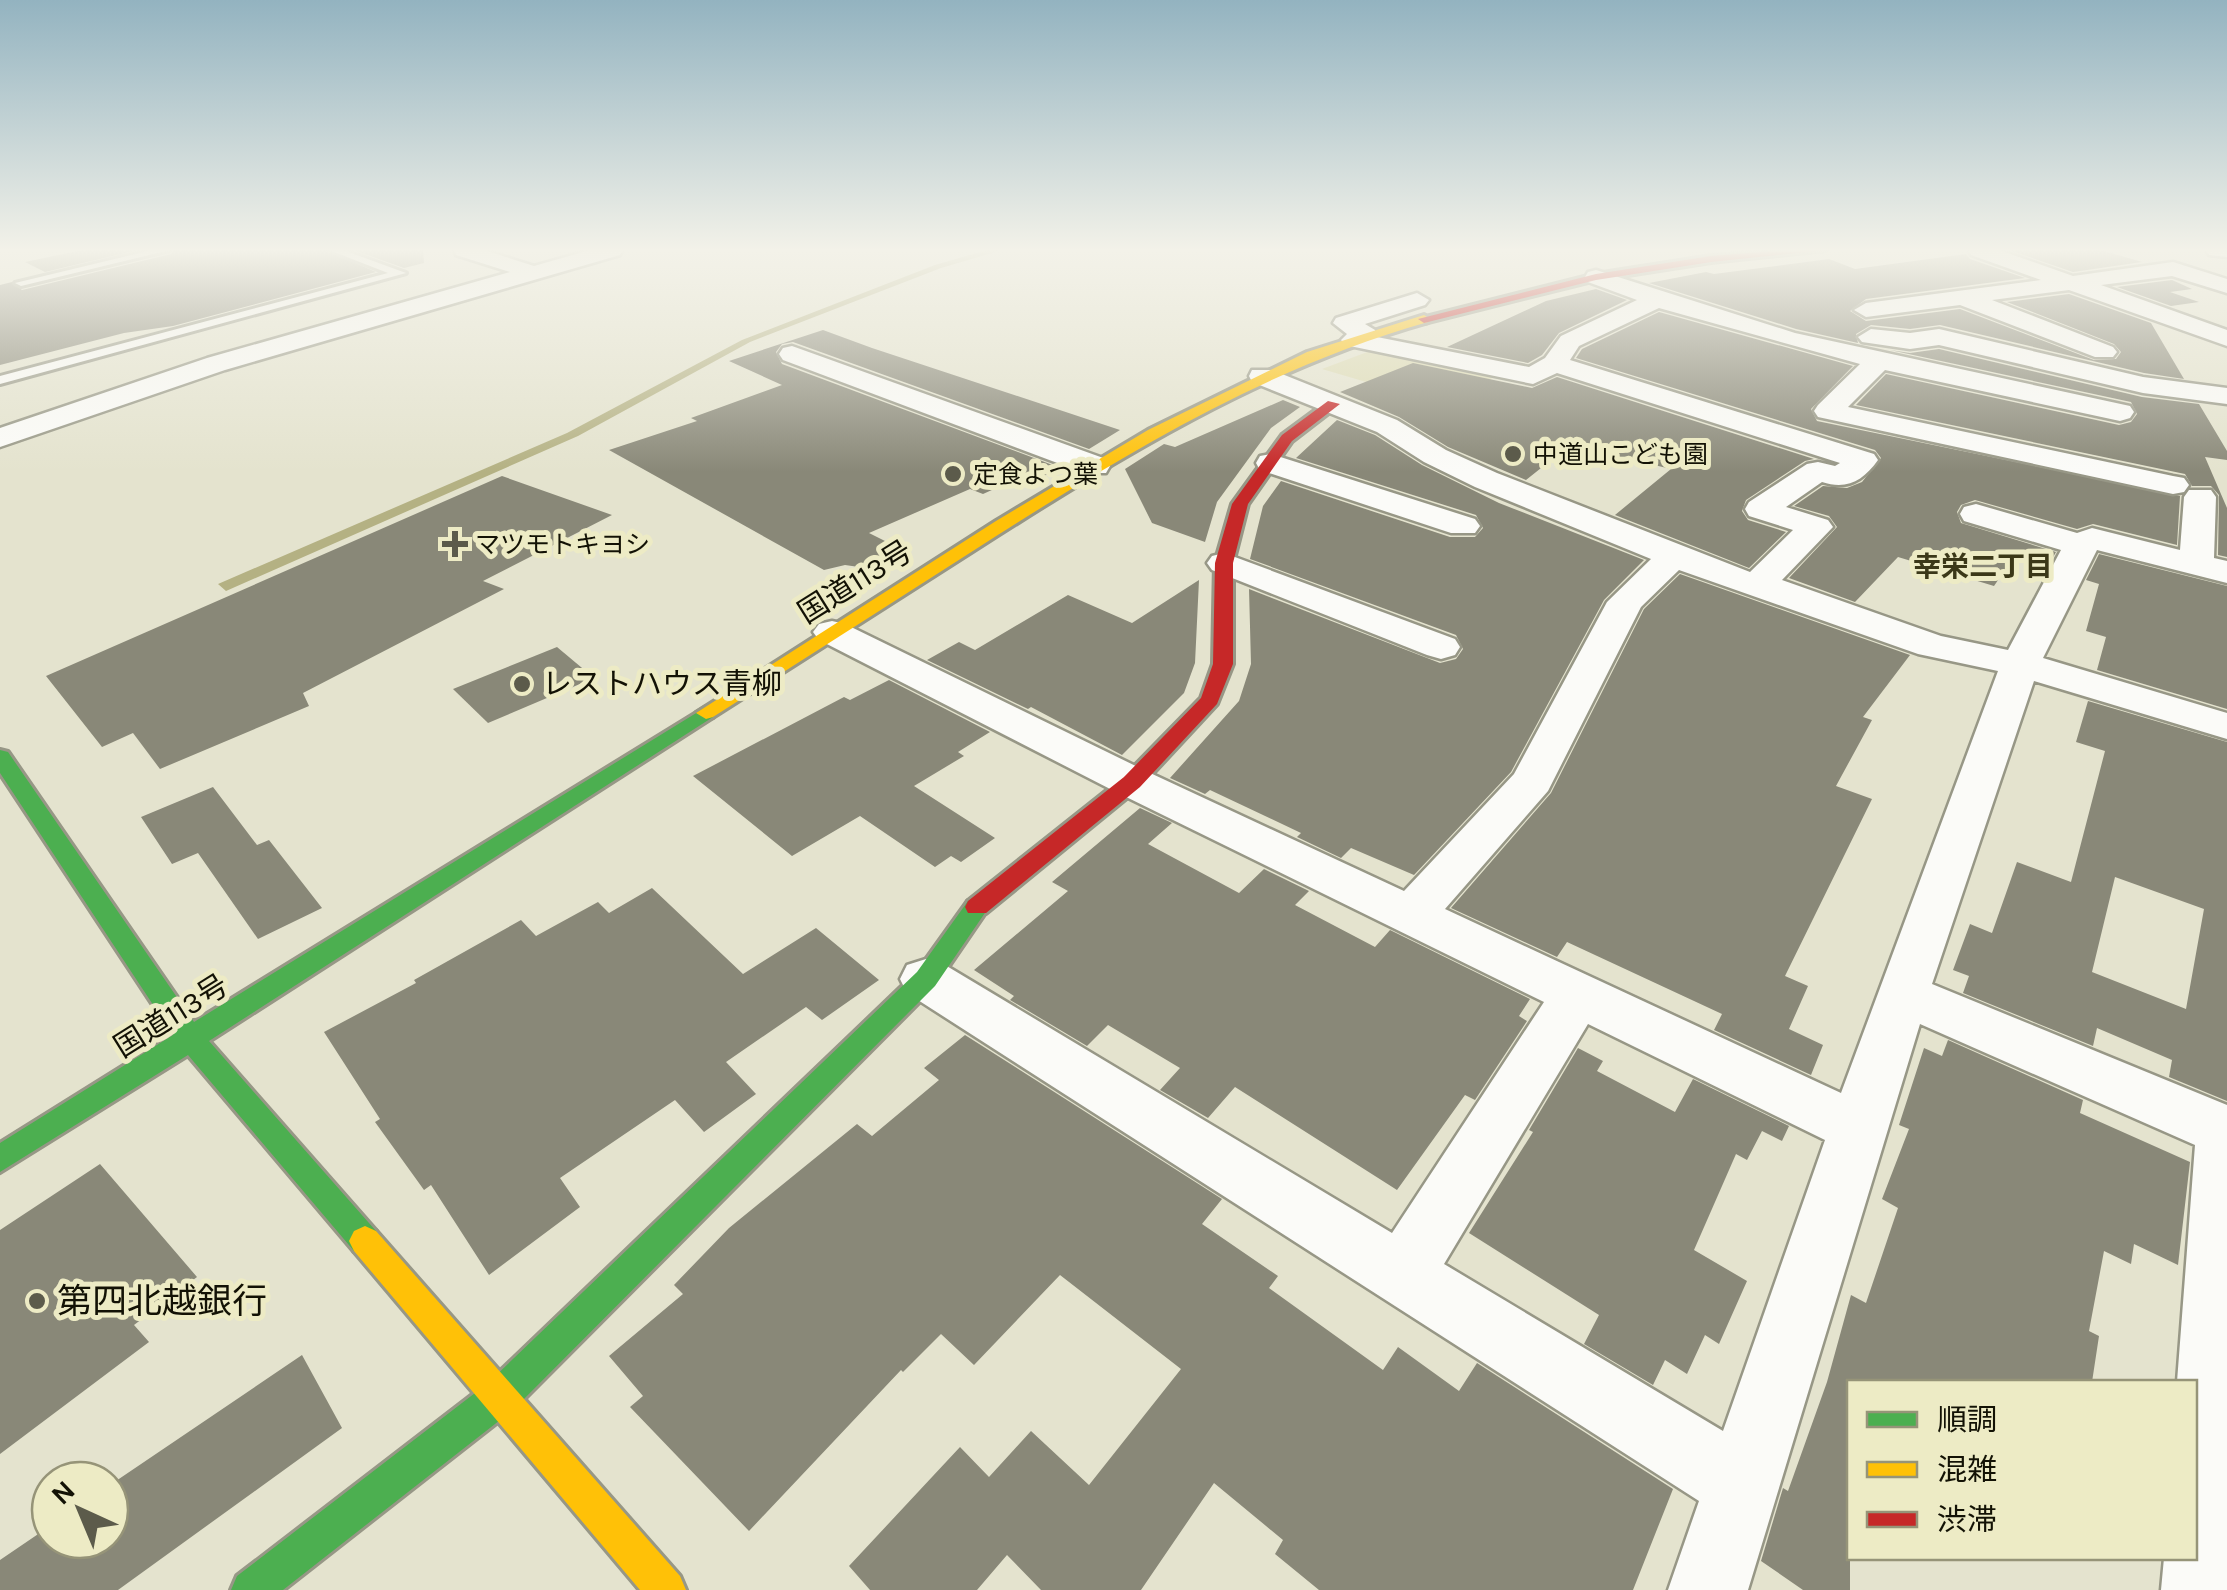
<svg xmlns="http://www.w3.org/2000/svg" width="2227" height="1590" font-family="Karla,'Noto Sans JP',sans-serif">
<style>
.green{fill:#dcdab3}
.water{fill:#b4b183}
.building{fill:#898878;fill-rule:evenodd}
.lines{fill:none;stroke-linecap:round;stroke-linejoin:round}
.lane-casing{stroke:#979786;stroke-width:6}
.street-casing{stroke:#979786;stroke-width:5}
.fast-casing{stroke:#979786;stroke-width:6}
.slow-casing{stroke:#979786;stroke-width:6}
.jam-casing{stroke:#979786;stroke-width:6}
.lane{fill:#fbfbf8;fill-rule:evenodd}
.street{fill:#fbfbf8;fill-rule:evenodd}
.fast{fill:#4caf50;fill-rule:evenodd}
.slow{fill:#ffc107;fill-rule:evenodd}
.jam{fill:#c62828;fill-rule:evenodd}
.poi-dot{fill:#5c5b4b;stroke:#edebc5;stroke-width:4}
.labels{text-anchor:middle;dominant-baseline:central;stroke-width:10;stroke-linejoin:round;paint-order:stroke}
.far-poi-label{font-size:25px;fill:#131205;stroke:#edebc5;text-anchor:start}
.far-neighbourhood-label{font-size:28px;font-weight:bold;fill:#3b3818;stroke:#edebc5}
.street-label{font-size:30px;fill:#131205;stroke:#edebc5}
.poi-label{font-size:30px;fill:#131205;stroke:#edebc5;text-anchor:start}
.near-poi-label{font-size:35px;fill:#131205;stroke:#edebc5;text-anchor:start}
</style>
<rect width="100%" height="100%" fill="#e4e3ce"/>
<polygon class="green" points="1378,348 1496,376 1441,404 1322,369"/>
<polygon class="water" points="987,250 1002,250 941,268 750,342 578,436 226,591 218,584 567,433 742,340 935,265"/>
<g class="building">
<polygon points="82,250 138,250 45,272 25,262"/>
<polygon points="174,250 325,250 376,272 173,326 124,333 0,365 0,285 12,282 22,290 171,254"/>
<polygon points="353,250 423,250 424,263 404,268"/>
<polygon points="2009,250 2101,250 2142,262 2073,272"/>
<polygon points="1966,254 1970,259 2025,278 1866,299 1850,311 1866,321 1960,309 2094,360 2116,359 2121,352 2114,344 2007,302 2069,294 2151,323 2184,379 2144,373 1940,325 1910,329 1871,325 1856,334 1858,343 1796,329 1649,283 1706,272 1714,274 1829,259 1855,269"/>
<polygon points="2172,280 2192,289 2170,292 2199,302 2171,306 2117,287"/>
<polygon points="1596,289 1627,300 1559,333 1542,355 1528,363 1447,347 1546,301"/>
<polygon points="1659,312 1853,366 1811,409 1817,421 2180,496 2177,545 2093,524 2077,529 1975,500 1961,505 1957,512 1961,523 2056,552 2047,568 2013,558 1994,586 1898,557 1855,602 1789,578 1837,527 1829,516 1794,506 1823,486 1847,488 1862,482 1881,458 1875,450 1576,358 1582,349"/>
<polygon points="823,330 872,348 1120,430 1089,449 793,342 782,344 776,352 782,364 1058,467 1038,480 1025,475 983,494 970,489 869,533 899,548 859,567 845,565 824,570 609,450 697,421 691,418 782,385 729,361"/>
<polygon points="1939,349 2142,397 2199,404 2227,451 2227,460 2205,457 2227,508 2227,557 2218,555 2219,495 2211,486 2192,486 2185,474 1856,405 1886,374 2119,425 2131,422 2137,414 2131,402 1890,350 1910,353"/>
<polygon points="1413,363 1532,388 1557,377 1814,459 1805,461 1746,500 1742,511 1748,520 1786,532 1749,568 1615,515 1671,469 1570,445 1526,480 1448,447 1399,417 1340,392"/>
<polygon points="1283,400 1300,407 1271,428 1217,502 1205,542 1152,523 1125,469 1164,444 1175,447"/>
<polygon points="1337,420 1375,435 1422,465 1499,503 1644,560 1604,600 1511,772 1414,875 1351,848 1341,858 1297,837 1301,833 1210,790 1205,794 1170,778 1239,701 1251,664 1249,589 1440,663 1456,659 1463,649 1456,635 1250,559 1263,506 1281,481 1450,537 1475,537 1483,528 1476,515 1296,458"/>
<polygon points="502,476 612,515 483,581 504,589 303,693 309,706 160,769 133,733 102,747 46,676"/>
<polygon points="2099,554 2227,586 2227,709 2097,670 2106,637 2086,631 2099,584 2086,580"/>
<polygon points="1680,574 1910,655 1863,717 1872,720 1836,786 1872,799 1785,976 1808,986 1789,1029 1823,1045 1811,1075 1714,1030 1722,1014 1567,942 1557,957 1451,908 1551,793 1644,609"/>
<polygon points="1199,580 1195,663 1184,693 1122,755 1031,707 1028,709 927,660 959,642 975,650 1068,595 1132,623"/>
<polygon points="557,647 594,678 488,723 453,689"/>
<polygon points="889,680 990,732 958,752 964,756 914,786 995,838 961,862 951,856 935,867 860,816 792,856 693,776 844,697 850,700"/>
<path d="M2088,701L2227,742V1101L2169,1077L2172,1060L2097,1028L2093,1046L1963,993L1969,976L1953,970L1970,924L1992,933L2017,862L2071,882L2105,751L2076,742ZM2115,877L2204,909L2186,1009L2092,972Z"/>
<polygon points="213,787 257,845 269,840 322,908 258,939 198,853 172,864 141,817"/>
<polygon points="1140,808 1172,823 1148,844 1239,893 1264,869 1309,891 1295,905 1375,947 1390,930 1530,999 1519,1016 1527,1021 1475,1100 1465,1095 1397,1190 1235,1087 1208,1118 1160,1090 1180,1068 1108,1025 1087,1046 1010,1000 1014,996 974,970 1068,891 1052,882"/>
<polygon points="652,888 743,974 816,928 879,980 822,1020 806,1007 726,1062 756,1094 704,1132 675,1100 560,1178 580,1207 489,1275 431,1185 424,1190 375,1122 380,1119 324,1032 416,983 414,980 521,920 536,936 598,902 609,913"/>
<polygon points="965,1035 1222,1199 1202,1224 1278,1276 1269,1288 1383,1370 1398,1347 1459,1391 1477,1363 1673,1489 1633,1590 1319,1590 1275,1554 1283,1540 1214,1483 1141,1590 1041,1590 1007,1555 977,1590 870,1590 849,1566 960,1447 989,1477 1031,1431 1089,1485 1181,1369 1060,1275 974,1365 941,1334 903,1372 901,1370 749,1531 630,1407 643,1396 609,1356 683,1294 674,1285 729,1228 857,1124 872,1136 939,1080 924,1068"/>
<polygon points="1948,1040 2083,1100 2080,1113 2190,1162 2178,1265 2134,1244 2131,1264 2104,1251 2089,1331 2099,1336 2092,1382 1850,1382 1850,1590 1803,1590 1761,1561 1783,1488 1788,1491 1827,1382 1851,1295 1866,1303 1898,1208 1882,1199 1909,1129 1899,1125 1924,1048 1942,1056"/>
<polygon points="1578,1048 1603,1061 1597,1071 1675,1112 1693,1079 1789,1126 1782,1141 1762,1131 1747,1160 1736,1154 1694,1250 1747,1281 1719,1344 1705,1335 1687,1374 1665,1360 1653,1385 1584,1344 1599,1315 1469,1233 1533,1132 1529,1130"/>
<polygon points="100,1164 197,1277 134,1325 149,1342 0,1454 0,1230"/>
<polygon points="302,1355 342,1428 118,1590 0,1590 0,1560 50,1526 50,1540 110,1540 110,1485"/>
</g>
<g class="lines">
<defs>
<g id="lane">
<polygon points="152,250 170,250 21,286 15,283"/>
<polygon points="329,250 343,250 406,273 0,384 0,376 388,273"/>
</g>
<g id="street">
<polygon points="454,250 484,250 534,266 590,250 623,250 620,255 225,370 0,447 0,428 207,358 510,272 456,255"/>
<polygon points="1969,250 1999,250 2073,276 2173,262 2227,279 2227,293 2172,276 2101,285 2227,330 2227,346 2069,290 1992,300 2113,347 2117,352 2113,357 2095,357 1960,305 1866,317 1854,310 1866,303 2041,280 1971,255"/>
<polygon points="2206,250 2227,250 2227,257 2209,255"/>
<path d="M1596,270L1795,333L2130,406L2134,412L2130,418L2120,421L1885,370L1848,407L2173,476L2184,478L2189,485L2184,492L2173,494L1818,417L1814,411L1818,405L1860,364L1659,308L1579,346L1570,360L1874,454L1878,460C1863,481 1847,490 1822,482L1786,507L1828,520L1833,527L1782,580L1941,636L2008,650L2061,550L1964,521L1960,514L1964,507L1976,504L2077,533L2092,528L2180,550L2184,497L2189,490H2211L2216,497L2214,558L2227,561V583L2097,550L2043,658L2227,713V739L2034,681L1932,984L2227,1105V1590H2161L2164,1558H2194V1382H2177L2195,1145L1920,1024L1748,1590H1668L1699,1501L907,993L900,979L907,965L926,959L945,965L1392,1233L1544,1002L1116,792L819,640L813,632L819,624L832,621L845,624L1148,772L1404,891L1514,774L1607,602L1651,559L1475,487L1424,462L1377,432L1252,382L1249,376L1252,370H1272L1397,420L1446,450L1497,473L1750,572L1793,530L1749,516L1745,509L1749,502L1807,464L1818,462L1835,466L1840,463L1557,373L1533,384L1345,345L1341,340L1347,334L1333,323L1336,318L1417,293L1429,300L1425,305L1365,324L1375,330L1377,337L1529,367L1545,358L1561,336L1637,300L1588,282L1585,277L1588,272ZM1679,570L1918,654L1998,671L1841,1093L1445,909L1548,791L1641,607ZM1588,1024L1825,1140L1723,1431L1444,1264Z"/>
<polygon points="1871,329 1910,333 1939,329 2143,377 2227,388 2227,404 2143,393 1939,345 1910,349 1862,342 1858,337"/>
<polygon points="792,346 1106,459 1110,466 1106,473 1084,473 783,360 779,354 783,348"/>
<polygon points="1271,454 1475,519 1480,526 1475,533 1451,533 1260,470 1256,463 1260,456"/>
<polygon points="1224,553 1455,639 1460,647 1455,655 1441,659 1427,655 1212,570 1207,563 1212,556"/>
</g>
<g id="fast">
<polygon points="706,707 716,713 713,717 209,1041 376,1231 381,1241 376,1251 365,1256 354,1251 188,1055 0,1172 0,1143 173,1035 0,773 0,750 8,752 194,1022"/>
<polygon points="977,898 986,901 989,907 935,986 514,1409 283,1590 231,1590 237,1576 488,1383 917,972 968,901"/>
</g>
<g id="slow">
<path d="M1424,315L1430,319L1428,322C1262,369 1120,457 976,549C888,605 801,661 713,717L706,719L696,713L996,521L1148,430L1307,352Z"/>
<polygon points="365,1226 376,1231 680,1576 686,1590 640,1590 354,1251 349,1241 354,1231"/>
</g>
<g id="jam">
<polygon points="1786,250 1826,250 1711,262 1596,280 1424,323 1418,319 1596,274 1711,256"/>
<polygon points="1328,401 1340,404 1292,441 1248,504 1233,563 1233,664 1217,704 1140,787 986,913 968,913 965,907 968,901 1124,777 1201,698 1213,664 1215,563 1232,504 1282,435"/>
</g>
</defs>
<use href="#lane" class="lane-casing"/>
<use href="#street" class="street-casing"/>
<use href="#fast" class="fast-casing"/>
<use href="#slow" class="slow-casing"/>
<use href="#jam" class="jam-casing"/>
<use href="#lane" class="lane"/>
<use href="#street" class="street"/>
<use href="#fast" class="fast"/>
<use href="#slow" class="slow"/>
<use href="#jam" class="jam"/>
</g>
<linearGradient id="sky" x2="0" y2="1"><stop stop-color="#93b3c0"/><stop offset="0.53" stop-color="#f3f2e9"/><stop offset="1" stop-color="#f3f2e9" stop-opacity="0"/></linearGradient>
<rect width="2227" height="472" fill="url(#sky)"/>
<g class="poi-dot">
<circle cx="1513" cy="454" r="10"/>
<circle cx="953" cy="474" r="10"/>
<path d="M450 529h10v10h10v10h-10v10h-10v-10h-10v-10h10z"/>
<circle cx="522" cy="684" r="10"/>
<circle cx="37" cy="1301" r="10"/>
</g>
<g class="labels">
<g class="far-poi-label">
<text x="1533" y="454">中道山こども園</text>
<text x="973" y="474">定食よつ葉</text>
<text x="475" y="544">マツモトキヨシ</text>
</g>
<g class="far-neighbourhood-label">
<text x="1983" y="566">幸栄二丁目</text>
</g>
<g class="street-label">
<text transform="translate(855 582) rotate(-32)">国道113号</text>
<text transform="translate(171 1016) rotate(-32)">国道113号</text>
</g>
<g class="poi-label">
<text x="542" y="684">レストハウス青柳</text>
</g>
<g class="near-poi-label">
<text x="57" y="1301">第四北越銀行</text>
</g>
</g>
<rect x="1847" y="1380" width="350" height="180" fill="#edebc5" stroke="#969478" stroke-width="2.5"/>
<rect x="1867" y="1412" width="50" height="15" fill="#4caf50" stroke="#969478" stroke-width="2.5"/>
<text x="1937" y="1430" font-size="30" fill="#131205">順調</text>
<rect x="1867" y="1462" width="50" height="15" fill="#ffc107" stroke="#969478" stroke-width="2.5"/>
<text x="1937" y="1480" font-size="30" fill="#131205">混雑</text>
<rect x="1867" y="1512" width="50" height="15" fill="#c62828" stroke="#969478" stroke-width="2.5"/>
<text x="1937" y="1530" font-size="30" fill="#131205">渋滞</text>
<g transform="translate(80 1510) rotate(316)"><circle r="48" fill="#edebc5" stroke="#969478" stroke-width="2.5"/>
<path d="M0-8L18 38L0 25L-18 38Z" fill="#5c5b4b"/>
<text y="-15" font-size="28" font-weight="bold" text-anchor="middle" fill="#131205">N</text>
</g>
</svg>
